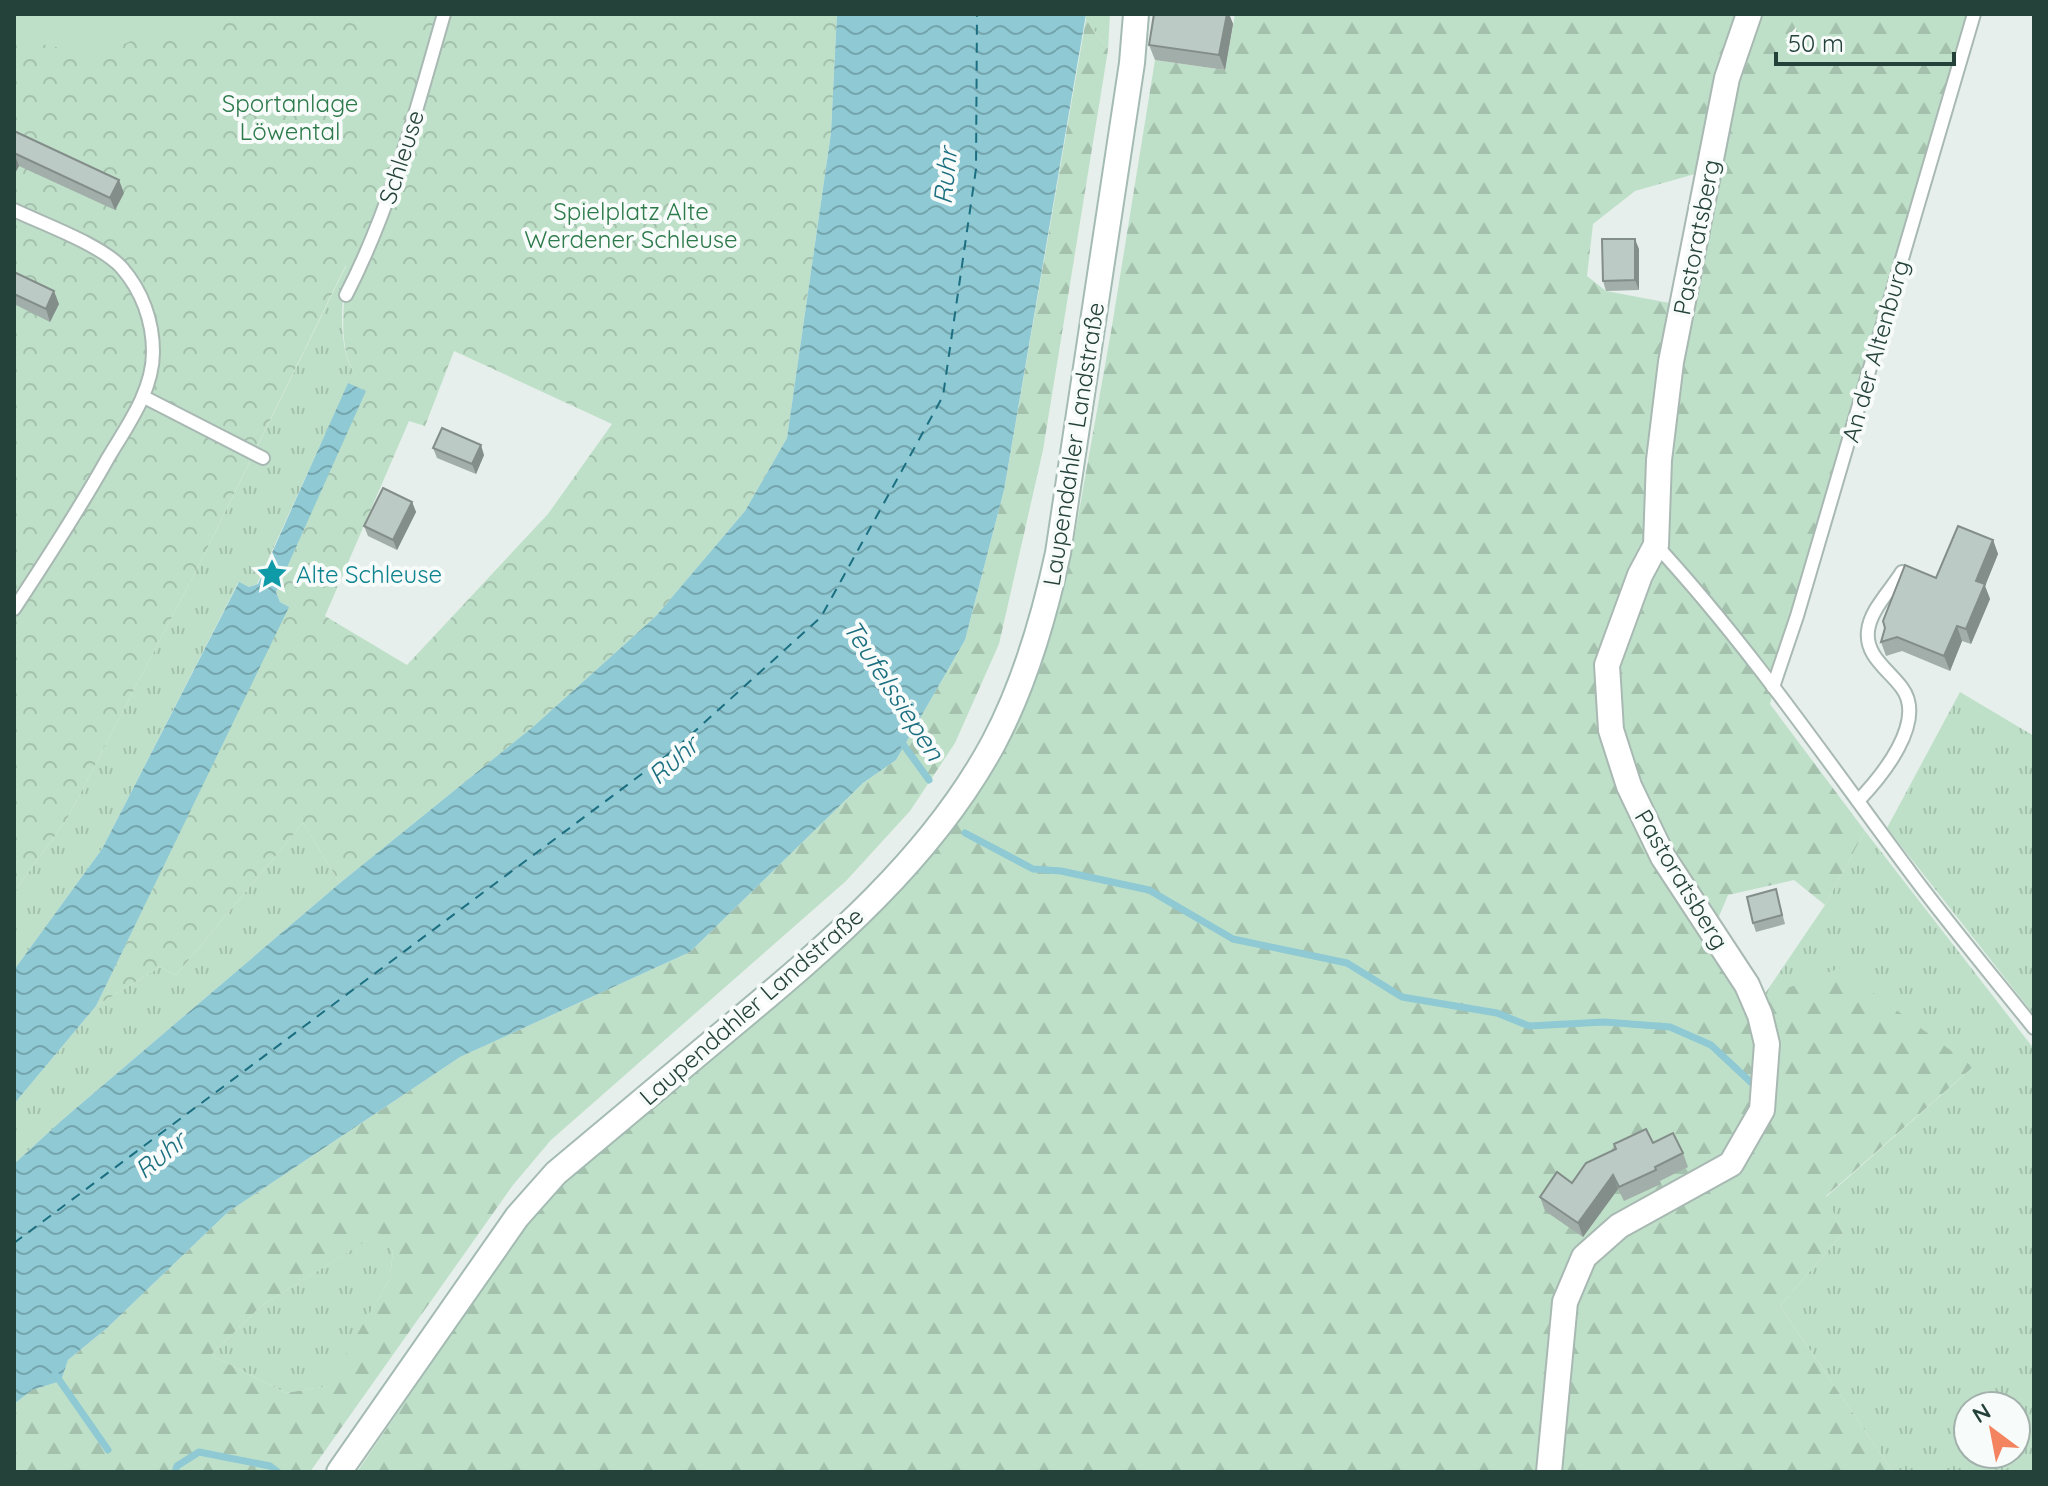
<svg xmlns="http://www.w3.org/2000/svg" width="2048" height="1486" font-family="Quicksand,sans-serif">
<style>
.grass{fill:url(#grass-tufts);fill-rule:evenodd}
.forest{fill:url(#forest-firs);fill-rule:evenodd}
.park{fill:url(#park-crowns);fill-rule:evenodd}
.pitch{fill:#bfe0c8}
.water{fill:url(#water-waves)}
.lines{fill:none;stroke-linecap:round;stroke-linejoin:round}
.stream{stroke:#8ec9d4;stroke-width:7}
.ferry{stroke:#1c6f80;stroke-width:2;stroke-dasharray:10 8;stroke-linecap:butt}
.service-casing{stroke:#a8b8b2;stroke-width:16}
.minor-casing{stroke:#a8b8b2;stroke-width:28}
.secondary-casing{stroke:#a4bbb3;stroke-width:28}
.service{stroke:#fff;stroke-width:12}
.minor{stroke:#fff;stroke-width:24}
.secondary{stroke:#fff;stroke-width:24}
.wall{fill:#a1aea9}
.shaded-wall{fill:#838d89}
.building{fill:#bbcac4;stroke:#838d89;stroke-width:2}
.labels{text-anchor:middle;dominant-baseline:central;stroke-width:8;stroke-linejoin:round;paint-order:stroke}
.park-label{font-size:24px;fill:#2d7a4b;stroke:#f7fbf9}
.street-label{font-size:24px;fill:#24423a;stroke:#f7fbf9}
.culture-label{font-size:24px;fill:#0d838f;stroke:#f7fbf9;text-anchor:start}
.water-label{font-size:26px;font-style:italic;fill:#1c6f80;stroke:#f7fbf9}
</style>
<defs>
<pattern id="grass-tufts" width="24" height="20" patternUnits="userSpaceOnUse" patternTransform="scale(2)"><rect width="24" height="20" fill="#bfe0c8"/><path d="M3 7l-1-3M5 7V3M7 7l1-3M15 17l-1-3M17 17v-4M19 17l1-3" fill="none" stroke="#a4c1ad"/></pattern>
<pattern id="forest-firs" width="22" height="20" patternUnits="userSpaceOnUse" patternTransform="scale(2)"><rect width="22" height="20" fill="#bfe0c8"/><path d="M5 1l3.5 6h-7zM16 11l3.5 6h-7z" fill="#a4c1ad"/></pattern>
<pattern id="park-crowns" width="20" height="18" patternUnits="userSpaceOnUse" patternTransform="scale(2)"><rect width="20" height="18" fill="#bfe0c8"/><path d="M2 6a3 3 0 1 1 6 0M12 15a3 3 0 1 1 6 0" fill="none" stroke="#a4c1ad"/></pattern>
<pattern id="water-waves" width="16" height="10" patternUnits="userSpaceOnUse" patternTransform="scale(2)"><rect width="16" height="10" fill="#8ec9d4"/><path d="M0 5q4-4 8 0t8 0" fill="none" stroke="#74a5ad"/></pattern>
</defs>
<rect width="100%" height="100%" fill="#e6efeb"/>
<g class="grass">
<polygon points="1086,14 1110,14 1108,50 1086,19"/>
<path d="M348,262C343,292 338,327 347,357C350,369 360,380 366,391L348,384L257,584L249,587L238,583L102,849L14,970V892L67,819L201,561Z"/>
<polygon points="1960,692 2034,736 2034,1015 1887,828"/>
<polygon points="303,823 340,883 61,1121 14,1164 14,1104 96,1006 160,967 176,975"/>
<path d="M1865,831L2034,1049V1472H1893L1780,1306L1843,1233L1826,1197L1972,1068L1762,998L1825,905ZM1968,1406H2016V1454H1968Z"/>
<polygon points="380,1232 393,1251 390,1278 328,1386 286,1393 211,1355 261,1306"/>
</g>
<g class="forest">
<path d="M1235,14H1967L1770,704L1865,831L1825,905L1794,880L1728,895L1709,940L1762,998L1840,968L1973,1067L1826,1196L1843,1233L1780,1306L1893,1472H357L524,1228L570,1178L819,966L897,889L986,783L1038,672L1072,551L1112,326L1155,60L1225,70ZM1716,168L1691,307L1606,291L1587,276L1593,224L1635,191Z"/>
<path d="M1086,19L1108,50L1043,450L999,644L955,743L910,811L846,881L551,1140L513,1185L310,1472H14V1404L32,1390L61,1381L68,1360L107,1328L228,1212L460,1057L690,952L863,783L896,760L965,640L1004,490ZM379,1233L393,1251L390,1278L327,1386L286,1393L211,1355L261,1306Z"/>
</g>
<path class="park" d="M14,14H837L831,133L787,438L745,511L656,616L534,726L340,883L303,823L176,975L160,967L96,1006L288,607L280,602L276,592L365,391C359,380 350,368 347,356C339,326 346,295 346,265L201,561L67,819L14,892ZM454,351L612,424L548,514L407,665L325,616L409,421L425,426Z"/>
<g class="pitch">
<polygon points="14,14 215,14 211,36 163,27 115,48 77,51 35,43 14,32"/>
<polygon points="316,14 407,14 402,36"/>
</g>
<g class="water">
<polygon points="837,14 1086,14 1004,490 965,640 896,760 863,783 690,952 460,1057 228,1212 107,1328 68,1360 61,1381 32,1390 14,1404 14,1164 61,1121 340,883 534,726 656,616 745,511 787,438 831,133"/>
<polygon points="348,383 366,391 276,592 280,602 289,607 96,1006 14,1104 14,970 102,849 239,582 249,587 258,584"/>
</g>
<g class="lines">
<g class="stream">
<polyline points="900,740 929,780"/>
<polyline points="965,833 1033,869 1061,871 1149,890 1233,939 1347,963 1402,997 1497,1013 1529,1026 1604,1022 1670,1027 1711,1045 1757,1088"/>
<polyline points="55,1374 108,1450"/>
<polyline points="175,1472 177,1466 199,1452 270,1466 278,1472"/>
</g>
<polyline class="ferry" points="14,1243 674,750 821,617 943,396 976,169 977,14"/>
<defs>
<g id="service">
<path d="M14,210C43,224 102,245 122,268C142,291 153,321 153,352C153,391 127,426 108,458C79,510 47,559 14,609"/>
<path d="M346,295C392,206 416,110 444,14"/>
<polyline points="144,397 263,458"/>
<path d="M1656,545C1751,648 1830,765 1913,876C1952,928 1994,978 2034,1028"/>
<polyline points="1773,687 1797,616 1974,14"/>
<path d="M1858,801C1881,777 1927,722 1902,688C1889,670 1865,656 1868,631C1870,610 1891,590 1902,572"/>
</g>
<polyline id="minor" points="1549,1472 1565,1302 1584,1257 1619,1226 1731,1164 1762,1110 1767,1044 1760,1015 1747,985 1663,857 1629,786 1611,730 1607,665 1640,575 1656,545 1659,460 1671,362 1727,78 1749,14"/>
<path id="secondary" d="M339,1472L517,1217L556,1173C613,1125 671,1077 728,1029C828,946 932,858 994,742C1025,683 1044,618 1058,553L1132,63L1136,14"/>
</defs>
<use href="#service" class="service-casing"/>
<use href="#minor" class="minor-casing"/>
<use href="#secondary" class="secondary-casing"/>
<use href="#service" class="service"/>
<use href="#minor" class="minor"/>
<use href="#secondary" class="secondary"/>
</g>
<g class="wall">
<polygon points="1154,14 1229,14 1233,24 1225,70 1155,60 1149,45"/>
<polygon points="14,131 124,193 115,210 19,166 14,175"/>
<polygon points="1639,249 1639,290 1606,291 1603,281"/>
<polygon points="14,272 59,304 50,322 14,304"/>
<polygon points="433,448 484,455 476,474 437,458"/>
<polygon points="412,502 416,512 397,550 368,536 364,526"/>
<polygon points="1993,540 1998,554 1985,586 1990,599 1971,644 1962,641 1950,671 1902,651 1886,656 1881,642 1885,628 1936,578"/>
<polygon points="1776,889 1785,924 1756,932 1753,923"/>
<polygon points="1653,1143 1683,1153 1688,1167 1660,1181 1661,1184 1624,1201 1618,1189 1583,1237 1545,1211 1540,1197 1572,1183 1615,1149 1614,1144"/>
</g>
<g class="shaded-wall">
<polygon points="1227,14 1229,14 1233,24 1225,70 1219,55"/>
<polygon points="14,153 19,166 14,175"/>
<polygon points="119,180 124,193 115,210 110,198"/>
<polygon points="1635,239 1639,249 1639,290 1635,280"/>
<polygon points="54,291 59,304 50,322 46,309"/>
<polygon points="481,445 484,455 476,474 472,464"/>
<polygon points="412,502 416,512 397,550 393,540"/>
<polygon points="1993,540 1998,554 1985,586 1990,599 1971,644 1966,629 1976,581"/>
<polygon points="1957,626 1962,641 1950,671 1944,656"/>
<polygon points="1613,1175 1618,1189 1583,1237 1578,1223"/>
</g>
<g class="building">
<polygon points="1154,14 1227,14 1219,55 1149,45"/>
<polygon points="14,131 119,180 110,198 14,153"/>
<polygon points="1602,239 1635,239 1635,280 1603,281"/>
<polygon points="14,272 54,291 46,309 14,294"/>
<polygon points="442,428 481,445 472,464 433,448"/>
<polygon points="383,488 412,502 393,540 364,526"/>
<polygon points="1958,526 1993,540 1976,581 1985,584 1966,629 1957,626 1944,656 1897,637 1881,642 1885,628 1883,621 1905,565 1936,578"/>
<polygon points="1776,889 1782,915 1753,923 1747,897"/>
<polygon points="1646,1129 1653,1143 1673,1133 1683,1153 1655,1167 1656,1170 1619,1187 1613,1175 1578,1223 1540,1197 1557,1172 1572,1183 1586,1163 1616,1149 1614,1144"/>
</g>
<defs>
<symbol id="sight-bare" viewBox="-9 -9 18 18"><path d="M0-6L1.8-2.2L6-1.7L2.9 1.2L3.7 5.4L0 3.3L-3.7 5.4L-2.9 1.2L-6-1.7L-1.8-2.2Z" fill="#0f9aa8" stroke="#f7fbf9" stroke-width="2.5" paint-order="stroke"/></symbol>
</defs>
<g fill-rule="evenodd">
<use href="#sight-bare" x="250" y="552" width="44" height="44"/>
</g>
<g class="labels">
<g class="park-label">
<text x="290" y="103">Sportanlage<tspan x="290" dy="28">Löwental</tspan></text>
<text x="631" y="211">Spielplatz Alte<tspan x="631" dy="28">Werdener Schleuse</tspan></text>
</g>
<g class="street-label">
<text transform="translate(401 157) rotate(-72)">Schleuse</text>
<text transform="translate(1696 237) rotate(-79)">Pastoratsberg</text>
<text transform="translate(1875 351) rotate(-74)">An der Altenburg</text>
<text transform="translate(1073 444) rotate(-81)">Laupendahler Landstraße</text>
<text transform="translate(1682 879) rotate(59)">Pastoratsberg</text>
<text transform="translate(751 1006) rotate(-41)">Laupendahler Landstraße</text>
</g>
<g class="culture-label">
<text x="296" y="574">Alte Schleuse</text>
</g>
<g class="water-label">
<text transform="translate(945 176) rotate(-84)">Ruhr</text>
<text transform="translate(894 690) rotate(57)">Teufelssiepen</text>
<text transform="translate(673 760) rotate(-42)">Ruhr</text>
<text transform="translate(160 1155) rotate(-39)">Ruhr</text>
</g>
</g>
<rect width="2048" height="1486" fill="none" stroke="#24423a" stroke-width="32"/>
<g transform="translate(1992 1430) rotate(328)"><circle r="38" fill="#f7fbf9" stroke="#a3b1ad" stroke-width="2"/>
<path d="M0-6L14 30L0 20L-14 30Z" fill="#f4845f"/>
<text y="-12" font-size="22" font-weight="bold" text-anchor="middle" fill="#24423a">N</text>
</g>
<path d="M1776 52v12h178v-12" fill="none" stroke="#24423a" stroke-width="4"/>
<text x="1788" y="52" font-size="24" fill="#24423a" stroke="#f7fbf9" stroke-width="6" paint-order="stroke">50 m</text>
</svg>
